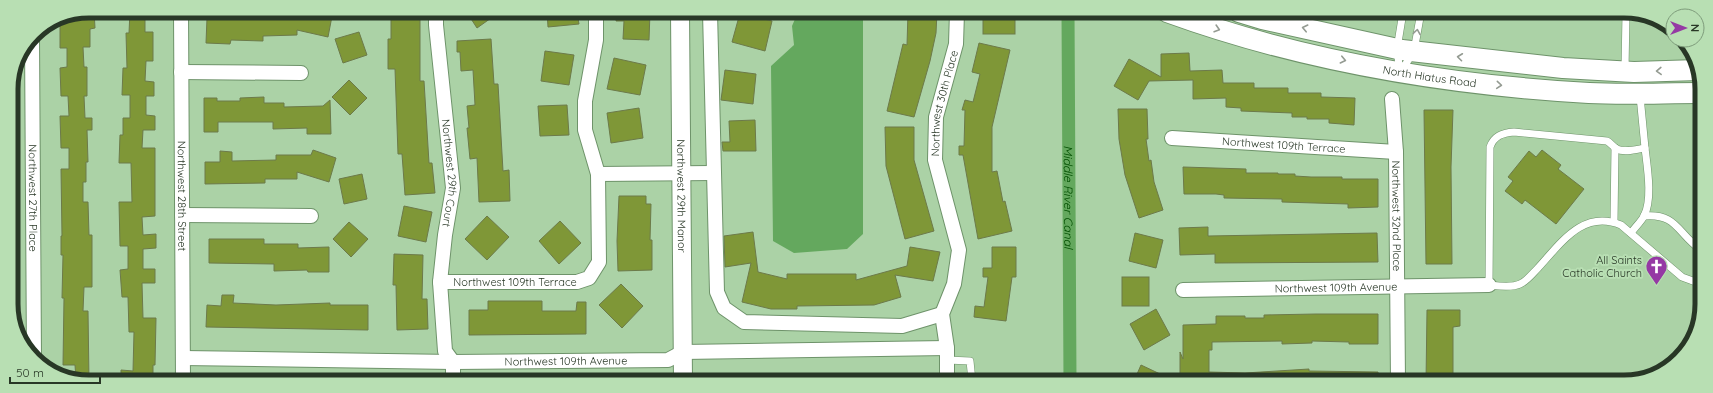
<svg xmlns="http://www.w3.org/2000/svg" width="1713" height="393" font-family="Quicksand,sans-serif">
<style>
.water{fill:#64a85e}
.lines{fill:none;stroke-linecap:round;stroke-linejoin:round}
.canal{stroke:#64a85e;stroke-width:13}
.building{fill:#7f9737;stroke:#6c7a4a}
.service-casing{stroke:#6e936a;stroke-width:8}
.minor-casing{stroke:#6e936a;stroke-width:16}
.tertiary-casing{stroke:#6e936a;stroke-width:20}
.secondary-casing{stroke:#6e936a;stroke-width:22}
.service{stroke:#fff;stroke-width:7}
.minor{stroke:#fff;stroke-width:14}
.tertiary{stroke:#fff;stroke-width:18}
.secondary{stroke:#fff;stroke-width:20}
.oneway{stroke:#949b92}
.labels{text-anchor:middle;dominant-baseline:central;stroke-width:4;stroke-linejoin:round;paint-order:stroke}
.street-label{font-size:11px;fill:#283726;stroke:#b8dfb3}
.poi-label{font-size:11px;fill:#283726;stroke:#b8dfb3;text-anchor:end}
.water-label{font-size:12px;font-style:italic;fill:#024e00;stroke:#b8dfb3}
.rim{fill:none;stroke:#283726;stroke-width:5}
</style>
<rect width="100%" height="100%" fill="#abd2a6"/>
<g class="water">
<polygon points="798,12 843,12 863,20 863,234 847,249 794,253 773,241 771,66 794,45 792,26"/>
<polygon points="554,376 573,378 582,381 540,381"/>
</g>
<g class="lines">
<path class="canal" id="s1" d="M1068,12L1070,381"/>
</g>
<g class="building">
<polygon points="89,11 94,11 95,28 90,29 90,47 83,47 84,67 87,67 87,96 84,96 85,118 92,118 92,130 87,130 88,162 86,162 86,182 83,182 83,202 88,202 89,235 92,235 92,287 84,287 83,311 88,311 89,381 76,381 75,365 63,365 64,298 62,298 63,255 61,255 61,236 62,236 61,169 69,169 69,148 61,148 60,116 69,116 68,96 61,96 60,68 67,67 67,48 60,48 60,17"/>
<polygon points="130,11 145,11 145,32 153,32 153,61 146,61 145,81 154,82 154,96 146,96 146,115 155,116 155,130 143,130 142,148 155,148 155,216 142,217 143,235 156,234 156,248 143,249 143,269 155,269 155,283 142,283 143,318 156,318 155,365 153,365 153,381 121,381 121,370 133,371 134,332 129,332 128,297 122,297 120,270 128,269 128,246 120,246 119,202 132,202 131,163 119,163 120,135 123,135 123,118 130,118 130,95 122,95 123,68 127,68 126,33 129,33"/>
<polygon points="247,11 264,12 333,11 328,37 297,30 297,35 263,36 263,41 231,40 230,44 206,43 207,18 240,19 240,17 247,18"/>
<polygon points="391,11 411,11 411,16 420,16 420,81 424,81 429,163 432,163 435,193 405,195 402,154 398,154 395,69 388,69 388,39 391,39"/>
<polygon points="466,11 501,11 477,28"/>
<polygon points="547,11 577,12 579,24 548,27"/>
<polygon points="617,12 650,12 649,40 623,39 624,21 616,21"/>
<polygon points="908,12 937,12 936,33 930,61 914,117 887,111 903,44 907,45"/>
<rect x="983" y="12" width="32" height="22"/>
<polygon points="740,13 772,21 765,51 732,42"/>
<polygon points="359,32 367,55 343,63 335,39"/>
<polygon points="491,39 494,84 498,84 503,171 509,170 510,201 479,202 477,158 470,159 467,128 469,128 467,106 475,105 473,70 461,71 460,52 457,52 457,41"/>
<polygon points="979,43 1010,50 992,127 992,172 997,171 1003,202 1005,201 1012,231 978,239 963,155 959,155 959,146 964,146 965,110 962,110 965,100 973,102 980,74 972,72"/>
<polygon points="545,51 574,55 569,85 541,81"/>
<polygon points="1189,53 1190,71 1222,70 1223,83 1254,83 1254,88 1288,88 1288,93 1321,93 1321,97 1355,98 1354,125 1329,123 1329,119 1307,119 1307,117 1292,117 1292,113 1241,111 1241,108 1226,107 1226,98 1193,99 1193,80 1149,81 1138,100 1114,86 1129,59 1161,77 1161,54"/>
<polygon points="614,58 646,65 640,95 607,89"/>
<polygon points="725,70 756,74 753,104 721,100"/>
<polygon points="349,80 367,98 350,115 332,97"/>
<polygon points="264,97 264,103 284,103 284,107 323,106 330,100 331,134 307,134 307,128 273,129 273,122 218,122 218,132 204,132 204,98 217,98 217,101 240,101 240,98"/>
<polygon points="567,105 569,135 540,136 538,106"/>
<polygon points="639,108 643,138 611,143 607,113"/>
<polygon points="1118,109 1147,109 1148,139 1146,139 1149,161 1151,160 1154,182 1163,210 1139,218 1125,175 1119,139"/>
<polygon points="1424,110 1453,110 1451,167 1452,264 1426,264"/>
<polygon points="755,120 756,151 723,151 722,142 730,142 729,121"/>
<polygon points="885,127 914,127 914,160 934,231 905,239 886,166"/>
<polygon points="313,150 336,158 329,182 297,172 297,179 265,179 265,183 205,184 205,162 220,162 220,151 232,152 232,161 276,160 276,155 311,155"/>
<polygon points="1542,150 1561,165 1558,169 1584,189 1556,224 1525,200 1522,204 1505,191 1513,181 1508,177 1529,151 1536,157"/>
<polygon points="1183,167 1246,169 1246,173 1278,173 1278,174 1295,174 1295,176 1311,177 1342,177 1342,179 1378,179 1378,207 1348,208 1348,204 1282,202 1282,199 1224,198 1224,195 1216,194 1184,194"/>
<polygon points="362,174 367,199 344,204 339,179"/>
<polygon points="619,196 646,196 646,204 651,204 650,240 652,240 652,270 618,271 617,241"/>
<polygon points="404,206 432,212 426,242 398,236"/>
<polygon points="487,216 509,237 487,260 465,239"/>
<polygon points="560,221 581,243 559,264 539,241"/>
<polygon points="349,222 368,239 351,257 333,239"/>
<polygon points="1208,227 1208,236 1377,233 1378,262 1215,263 1215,254 1180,255 1179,228"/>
<polygon points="753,232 758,272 787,279 787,274 856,274 856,280 907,266 910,247 940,252 933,281 895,275 901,297 874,305 797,306 797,309 771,309 742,302 751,263 725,267 724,236"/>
<polygon points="1135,233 1163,240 1156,268 1129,261"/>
<polygon points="209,239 264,239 264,244 298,244 298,248 329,247 329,272 308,272 307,270 274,271 274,264 209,263"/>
<polygon points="992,247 1016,247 1016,277 1012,277 1006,321 974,317 975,306 984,307 988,277 983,277 983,268 992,268"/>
<polygon points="394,254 423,255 422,299 427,299 428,329 397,330 396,285 393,285"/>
<rect x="1122" y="277" width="27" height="29"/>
<polygon points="621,284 643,306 622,328 599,305"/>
<polygon points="222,295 234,295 233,303 276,305 330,303 330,305 368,305 368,330 206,327 207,305 221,306"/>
<polygon points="488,301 542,301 542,311 576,311 577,302 586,302 586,334 469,335 469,310 488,310"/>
<polygon points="1156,309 1170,335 1144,350 1130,324"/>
<polygon points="1427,310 1460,310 1460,326 1453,327 1453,382 1426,382"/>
<polygon points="1316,314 1378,314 1378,344 1349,344 1349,342 1312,341 1312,343 1282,344 1282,341 1212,342 1212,350 1209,350 1209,372 1245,373 1309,369 1309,371 1378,372 1379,382 1180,381 1180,352 1183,359 1183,325 1216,324 1216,316 1245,316 1245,318 1264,318 1264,315"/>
<polygon points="1141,365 1175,381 1134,381"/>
</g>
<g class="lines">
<defs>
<g id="service">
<polyline points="1403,12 1397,49 1400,73 1414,51 1421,12"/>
<polyline points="1595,12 1626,12"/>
<polyline points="1625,69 1626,14 1641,14"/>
<path d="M1640,96L1645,148C1638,149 1624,153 1617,149C1613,147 1611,143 1607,141L1514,132C1502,133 1494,136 1490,147L1489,285C1498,286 1512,288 1520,284C1527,281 1533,273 1538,268C1561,243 1583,209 1621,225L1682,277L1701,284"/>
<path d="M1644,216C1677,213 1677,233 1701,250"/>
<polyline points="1614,221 1615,148"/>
<path d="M1631,233C1635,227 1641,222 1644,216C1653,199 1647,166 1645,148"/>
<polyline points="947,360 970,361 972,381"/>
</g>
<g id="minor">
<path id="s2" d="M181,11L183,381"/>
<path id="s3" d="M436,11V25L453,188L445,235L440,282L445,351L453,362V381"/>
<polyline points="710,12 717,292 724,308 744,322 902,326 942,314"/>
<path id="s4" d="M32,37L34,359"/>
<polyline points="181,72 301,73"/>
<path id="s5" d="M1392,99L1396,152L1398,382"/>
<path id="s6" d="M1172,138L1396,152"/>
<polyline points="598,174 713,173"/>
<polyline points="182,215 311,216"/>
<path id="s7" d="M440,282H577L589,278L599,262L598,174L585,130V101L596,40V11"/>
<path id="s8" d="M1183,290L1489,285"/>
<path id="s9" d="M183,358L453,362L668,360L683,352L947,348"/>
<path id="s10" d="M947,381V348L942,314L954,284L959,250L935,160L936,117L956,44L957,12"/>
</g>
<g id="tertiary">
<path id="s11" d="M680,12L683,381"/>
</g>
<g id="secondary">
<path id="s12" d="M1167,12C1302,61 1446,85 1589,93C1626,95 1663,93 1700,93"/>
<polyline points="1239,12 1262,19 1402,50 1563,68 1634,72 1698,70"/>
</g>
</defs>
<use href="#service" class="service-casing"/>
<use href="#minor" class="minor-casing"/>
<use href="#tertiary" class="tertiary-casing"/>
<use href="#secondary" class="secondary-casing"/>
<use href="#service" class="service"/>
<use href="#minor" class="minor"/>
<use href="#tertiary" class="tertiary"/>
<use href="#secondary" class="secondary"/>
</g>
<defs><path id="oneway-chevron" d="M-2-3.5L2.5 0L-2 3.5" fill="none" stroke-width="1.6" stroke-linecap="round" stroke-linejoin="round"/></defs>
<g class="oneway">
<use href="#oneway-chevron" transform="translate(1305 28) rotate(-167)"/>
<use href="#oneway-chevron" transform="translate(1217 29) rotate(17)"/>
<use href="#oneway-chevron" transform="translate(1417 32) rotate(-81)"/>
<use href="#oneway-chevron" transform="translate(1460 57) rotate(-173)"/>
<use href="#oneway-chevron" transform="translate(1343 60) rotate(13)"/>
<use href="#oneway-chevron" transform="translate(1659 71) rotate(178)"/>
<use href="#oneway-chevron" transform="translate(1499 85) rotate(5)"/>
</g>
<defs>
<symbol id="church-pin" viewBox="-11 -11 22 30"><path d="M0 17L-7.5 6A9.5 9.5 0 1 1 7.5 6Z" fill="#9539a4" stroke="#b8dfb3"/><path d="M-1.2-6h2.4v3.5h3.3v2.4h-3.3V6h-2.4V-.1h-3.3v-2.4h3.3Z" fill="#fff"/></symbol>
</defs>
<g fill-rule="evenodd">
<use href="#church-pin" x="1644" y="254" width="25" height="34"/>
</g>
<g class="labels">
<g class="street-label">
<text stroke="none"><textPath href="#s12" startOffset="271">North Hiatus Road</textPath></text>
<text stroke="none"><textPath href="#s10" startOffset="285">Northwest 30th Place</textPath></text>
<text stroke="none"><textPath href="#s6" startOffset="112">Northwest 109th Terrace</textPath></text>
<text stroke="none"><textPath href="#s3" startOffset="163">Northwest 29th Court</textPath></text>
<text stroke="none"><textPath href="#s2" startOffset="185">Northwest 28th Street</textPath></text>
<text stroke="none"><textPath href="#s11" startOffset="184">Northwest 29th Manor</textPath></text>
<text stroke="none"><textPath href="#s4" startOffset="161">Northwest 27th Place</textPath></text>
<text stroke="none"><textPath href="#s5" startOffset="117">Northwest 32nd Place</textPath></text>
<text stroke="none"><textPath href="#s7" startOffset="75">Northwest 109th Terrace</textPath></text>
<text stroke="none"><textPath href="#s8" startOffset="153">Northwest 109th Avenue</textPath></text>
<text stroke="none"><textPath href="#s9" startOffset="383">Northwest 109th Avenue</textPath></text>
</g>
<g class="poi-label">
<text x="1642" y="260">All Saints<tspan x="1642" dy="13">Catholic Church</tspan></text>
</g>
<g class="water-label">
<text stroke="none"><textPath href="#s1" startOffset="185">Middle River Canal</textPath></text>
</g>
</g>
<path d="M0 0H1713V393H0ZM89 18H1624A71 71 0 0 1 1695 89V304A71 71 0 0 1 1624 375H89A71 71 0 0 1 18 304V89A71 71 0 0 1 89 18Z" fill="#b8dfb3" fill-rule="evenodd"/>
<path class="rim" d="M89 18H1624A71 71 0 0 1 1695 89V304A71 71 0 0 1 1624 375H89A71 71 0 0 1 18 304V89A71 71 0 0 1 89 18Z"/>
<g transform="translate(1685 28) rotate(90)"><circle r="19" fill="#b8dfb3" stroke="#7e9c7b"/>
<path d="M0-3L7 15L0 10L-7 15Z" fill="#9539a4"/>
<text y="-6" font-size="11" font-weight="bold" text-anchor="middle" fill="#283726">N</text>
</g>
<path d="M10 377v6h90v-6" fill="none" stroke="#283726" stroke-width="2"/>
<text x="16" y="377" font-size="12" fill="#283726" stroke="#b8dfb3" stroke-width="3" paint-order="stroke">50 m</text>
</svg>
